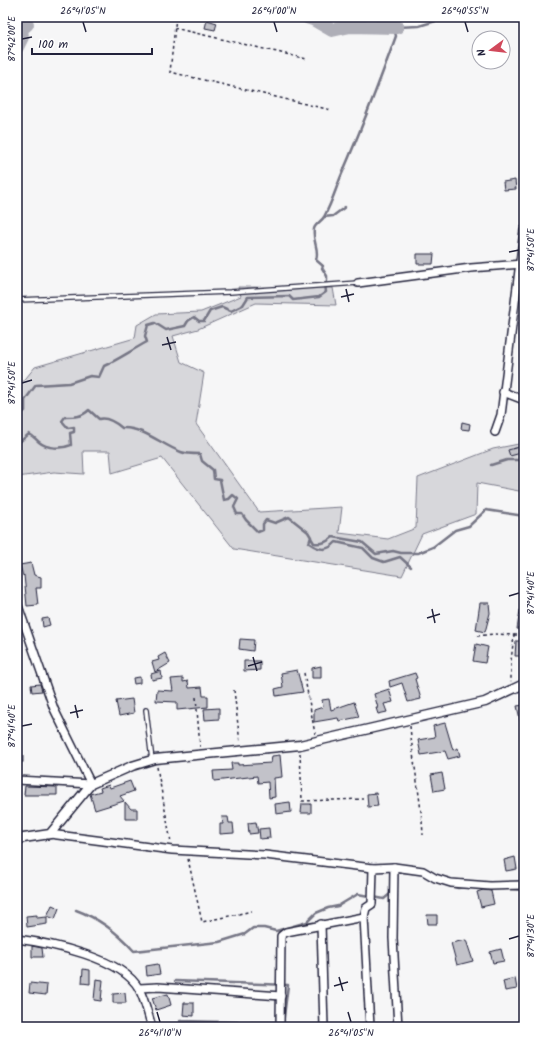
<svg xmlns="http://www.w3.org/2000/svg" width="541" height="1044" font-family="Kalam,sans-serif">
<style>
.green{fill:#d7d7db;stroke:#7c7c8b}
.lines{fill:none;stroke-linecap:round;stroke-linejoin:round}
.stream{stroke:#767685;stroke-width:2.5}
.river{stroke:#aeaeb7;stroke-width:14}
.building{fill:#c2c2c9;stroke:#22223b}
.service-casing{stroke:#22223b;stroke-width:6}
.minor-casing{stroke:#22223b;stroke-width:10}
.tertiary-casing{stroke:#22223b;stroke-width:11}
.path{stroke:#22223b;stroke-width:1.5;stroke-dasharray:3 3;stroke-linecap:butt}
.service{stroke:#fff;stroke-width:3.5}
.minor{stroke:#fff;stroke-width:7}
.tertiary{stroke:#fff;stroke-width:8}
.ticks{fill:none;stroke:#22223b;stroke-width:1.5}
.neatline{fill:none;stroke:#22223b;stroke-width:1.5}
.ticks-label{font-size:10px;text-anchor:middle;fill:#22223b}
</style>
<rect width="100%" height="100%" fill="#f6f6f7"/>
<filter id="ink" filterUnits="userSpaceOnUse"><feTurbulence type="fractalNoise" baseFrequency=".025" numOctaves="2"/><feDisplacementMap in="SourceGraphic" scale="8" xChannelSelector="R" yChannelSelector="G"/><feConvolveMatrix kernelMatrix="1 2 1 2 8 2 1 2 1" color-interpolation-filters="sRGB"/></filter>
<g filter="url(#ink)">
<polygon class="green" points="238,287 333,288 336,305 256,303 198,329 173,336 181,362 204,373 196,424 259,512 342,507 339,533 388,539 416,528 418,478 493,449 524,443 524,492 477,483 476,514 422,534 402,576 234,549 162,458 112,473 110,451 83,451 84,474 54,472 17,477 17,389 35,367 135,338 137,325 156,314 201,312 241,296"/>
<g class="lines">
<g class="stream">
<path d="M324,217C332,202 335,191 341,176C361,130 379,83 396,36L394,29L397,27L419,26L449,17"/>
<path d="M17,416L25,411V400L36,385L69,383L90,376L99,377L104,366C119,359 132,350 147,342L145,336L148,325L155,323L166,330L185,326L188,321L194,317L199,321H204L210,311L222,307L231,311L243,305L248,297L289,296L293,300L319,297L326,292L325,284L327,281V276L322,268L323,266L316,260C320,249 312,242 314,229C315,224 321,222 324,217L333,216L345,207"/>
<path d="M17,444L29,434C34,436 35,439 39,442C47,449 62,449 71,445L70,433L74,432V427L68,428L62,421L65,417C74,417 82,417 89,410L99,419C107,417 116,423 122,428C143,427 162,445 181,452C186,454 194,454 200,454L202,461L213,470L214,479L220,480L224,500L229,499L233,495L238,499L234,507L237,514H242L246,520L258,532L263,530V524L266,520L275,523L289,517L308,532L311,537L309,543C319,550 327,552 336,542L363,548L373,558L384,562L400,557L411,567"/>
<polyline points="491,465 507,460 524,460"/>
<path d="M311,538L314,543C323,544 327,542 333,537L362,542L376,554L393,551L401,553H418L433,547L455,530L469,526L486,510L524,516"/>
<polyline points="396,871 413,873"/>
<polyline points="451,886 458,888 466,887"/>
<polyline points="498,888 524,890"/>
<path d="M76,910C98,918 118,933 134,951L219,942L245,934L253,928H264L276,931L307,922L316,913L328,908L338,906L358,894L384,899L391,893"/>
<polyline points="175,981 288,985 283,1024"/>
<polyline points="180,1021 279,1023"/>
</g>
<g class="river">
<polyline points="307,17 313,19 332,30 350,26 397,27"/>
<polyline points="17,47 22,37 21,29 27,24 21,17"/>
</g>
</g>
<g class="building">
<polygon points="207,20 217,23 215,30 205,28"/>
<polygon points="515,180 516,189 504,190 503,182"/>
<polygon points="417,254 434,254 433,264 417,264"/>
<polygon points="462,422 470,424 469,430 461,429"/>
<polygon points="519,447 521,453 510,456 508,450"/>
<polygon points="31,563 34,575 41,577 41,588 36,588 38,605 27,606 24,575 23,576 20,565"/>
<polygon points="480,603 489,603 490,613 485,632 476,630"/>
<polygon points="520,610 524,611 524,630 517,629"/>
<polygon points="48,618 50,625 43,627 42,619"/>
<polygon points="240,639 254,640 253,651 239,649"/>
<polygon points="516,641 524,641 524,656 515,656"/>
<polygon points="476,644 488,647 485,663 473,661"/>
<polygon points="165,653 170,663 155,672 152,662 159,660 158,657"/>
<polygon points="244,661 260,661 260,670 244,671"/>
<polygon points="321,666 321,678 312,678 312,668"/>
<polygon points="297,670 303,692 276,696 275,689 283,687 281,673"/>
<polygon points="161,671 162,678 152,680 151,674"/>
<polygon points="415,673 417,678 415,679 421,699 408,702 402,683 390,687 389,681"/>
<polygon points="140,677 140,683 134,684 133,678"/>
<polygon points="183,678 183,682 188,681 189,688 202,687 203,696 208,696 208,707 177,710 177,702 156,701 157,690 173,691 171,679"/>
<polygon points="40,684 42,691 32,692 31,685"/>
<polygon points="389,689 393,702 384,704 387,712 378,714 376,708 378,708 374,694"/>
<polygon points="132,699 134,713 119,716 116,701"/>
<polygon points="329,699 331,710 354,702 359,717 339,721 338,718 314,722 314,710 323,707 322,700"/>
<polygon points="524,705 524,724 521,724 517,706"/>
<polygon points="219,708 219,719 205,720 204,709"/>
<polygon points="445,723 453,750 458,748 460,756 448,759 445,751 421,755 418,740 435,737 433,726"/>
<polygon points="280,755 282,777 274,778 275,797 269,798 268,782 258,783 257,776 214,781 213,771 232,770 231,763 238,763 238,765 271,763 272,756"/>
<rect x="17" y="756" width="6" height="6"/>
<polygon points="442,773 445,789 434,791 431,775"/>
<polygon points="130,781 134,791 120,796 124,801 95,810 90,794 101,791 100,788 109,785 110,788"/>
<polygon points="25,786 57,787 57,795 24,795"/>
<polygon points="376,793 378,806 368,807 367,794"/>
<polygon points="125,802 131,809 137,809 137,819 125,819"/>
<polygon points="290,802 291,812 276,814 275,804"/>
<polygon points="302,804 311,804 311,813 301,813"/>
<polygon points="222,817 228,817 229,823 233,823 234,833 220,834 220,824 223,824"/>
<polygon points="256,822 258,833 249,834 248,823"/>
<polygon points="269,828 270,838 260,839 259,829"/>
<polygon points="515,857 517,869 506,871 504,860"/>
<polygon points="483,890 491,891 494,904 481,907 477,892"/>
<polygon points="52,905 59,908 55,919 47,916"/>
<polygon points="37,915 37,918 47,917 47,924 27,927 26,916"/>
<polygon points="427,915 437,915 437,924 428,924"/>
<polygon points="466,940 473,961 457,965 451,943"/>
<polygon points="32,946 42,948 43,957 32,957"/>
<polygon points="501,949 504,961 493,963 490,952"/>
<polygon points="158,964 160,974 147,976 146,966"/>
<polygon points="83,969 90,970 90,984 82,983"/>
<polygon points="515,978 517,989 505,991 503,981"/>
<polygon points="96,979 103,980 101,1001 94,1000"/>
<polygon points="30,983 47,985 46,995 29,993"/>
<polygon points="125,993 126,1003 113,1003 113,994"/>
<polygon points="168,994 171,1005 156,1010 152,998"/>
<polygon points="184,1003 194,1003 194,1016 183,1015"/>
</g>
<g class="lines">
<defs>
<g id="service">
<polyline points="17,300 230,292 358,283"/>
<polyline points="146,710 152,760"/>
</g>
<g id="minor">
<polyline points="358,283 471,268 522,264"/>
<polyline points="503,392 524,400"/>
<polyline points="495,432 501,415 524,230"/>
<polyline points="17,603 54,709 91,784"/>
<polyline points="17,780 91,784"/>
<polyline points="50,834 172,850 265,855 373,868 394,867 423,871 435,878 451,883 490,886 524,885"/>
<polyline points="394,867 393,938 398,1027"/>
<polyline points="321,924 324,1027"/>
<path d="M17,939C49,943 123,958 139,989C145,1000 148,1015 152,1027"/>
<polyline points="139,988 158,987 281,996"/>
<polyline points="280,1027 281,936 286,932 364,917"/>
<polyline points="370,1027 364,917 366,908 372,904 373,868"/>
</g>
<polyline id="tertiary" points="17,839 50,834 91,784 132,766 155,759 300,745 485,702 524,684"/>
</defs>
<use href="#service" class="service-casing"/>
<use href="#minor" class="minor-casing"/>
<use href="#tertiary" class="tertiary-casing"/>
<g class="path">
<polyline points="176,17 170,72 331,110"/>
<polyline points="174,28 307,59"/>
<polyline points="514,635 524,635"/>
<polyline points="477,636 494,634 514,635 511,661 511,682"/>
<polyline points="304,673 315,734"/>
<polyline points="234,690 240,743"/>
<polyline points="196,697 200,747"/>
<path d="M410,726C413,763 421,798 423,835"/>
<polyline points="300,753 302,801 363,799"/>
<polyline points="157,767 171,842"/>
<polyline points="188,859 202,922 252,911"/>
</g>
<use href="#service" class="service"/>
<use href="#minor" class="minor"/>
<use href="#tertiary" class="tertiary"/>
</g>
</g>
<path class="ticks" d="M83,22L86,32M274,22L277,32M465,22L468,32M22,39L32,37M509,252L519,250M346,289L349,302M341,297L354,294M167,337L171,350M162,345L176,342M22,383L32,380M509,596L519,593M432,609L435,623M427,618L440,614M253,657L257,671M248,666L262,662M75,705L78,718M70,713L83,710M22,726L32,724M509,939L519,936M339,977L343,991M334,986L348,982M157,1012L160,1022M348,1012L351,1022"/>
<rect width="541" height="1044" fill="none" stroke="#fff" stroke-width="44"/>
<g transform="translate(491 50) rotate(255)"><circle r="19" fill="#ffffff" stroke="#a7a7b1"/>
<path d="M0-3L7 15L0 10L-7 15Z" fill="#d1495b"/>
<text y="-6" font-size="11" font-weight="bold" text-anchor="middle" fill="#22223b">N</text>
</g>
<path d="M32 48v6h120v-6" fill="none" stroke="#22223b" stroke-width="2"/>
<text x="38" y="48" font-size="12" fill="#22223b" stroke="#ffffff" stroke-width="3" paint-order="stroke">100 m</text>
<rect x="22" y="22" width="497" height="1000" class="neatline"/>
<g class="ticks-label">
<text x="83" y="14">26°41'05"N</text>
<text x="274" y="14">26°41'00"N</text>
<text x="465" y="14">26°40'55"N</text>
<text transform="translate(11 39) rotate(-90)" y="4">87°42'00"E</text>
<text transform="translate(530 250) rotate(-90)" y="4">87°41'50"E</text>
<text transform="translate(11 383) rotate(-90)" y="4">87°41'50"E</text>
<text transform="translate(530 593) rotate(-90)" y="4">87°41'40"E</text>
<text transform="translate(11 726) rotate(-90)" y="4">87°41'40"E</text>
<text transform="translate(530 936) rotate(-90)" y="4">87°41'30"E</text>
<text x="160" y="1036">26°41'10"N</text>
<text x="351" y="1036">26°41'05"N</text>
</g>
</svg>
